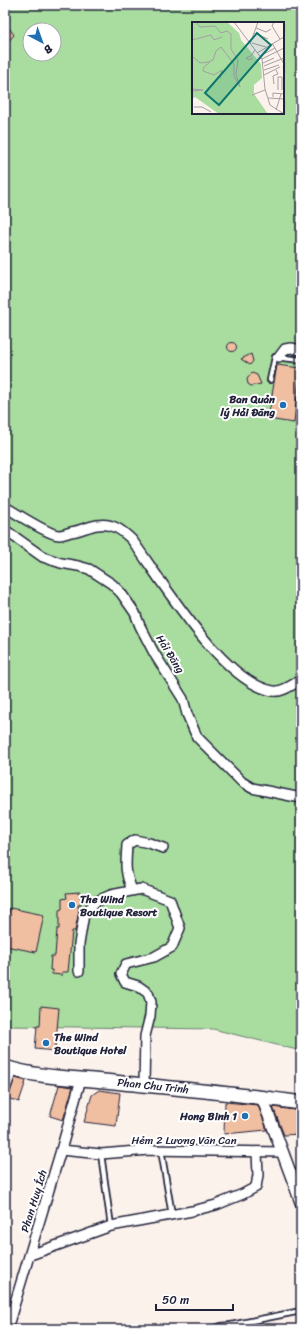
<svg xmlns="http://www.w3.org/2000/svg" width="306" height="1334" font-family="Sriracha,sans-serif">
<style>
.green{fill:#a8dd9f;stroke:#65806d;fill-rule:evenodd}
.building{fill:#f0bea1;stroke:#22223b}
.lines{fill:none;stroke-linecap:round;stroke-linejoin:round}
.service-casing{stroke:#22223b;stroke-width:8}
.minor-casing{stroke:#22223b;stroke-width:12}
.tertiary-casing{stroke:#22223b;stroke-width:14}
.secondary-casing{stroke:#22223b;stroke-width:16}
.service{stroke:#fff;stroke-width:4.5}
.minor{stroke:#fff;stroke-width:9}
.tertiary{stroke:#fff;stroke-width:11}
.secondary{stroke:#fff;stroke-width:13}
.poi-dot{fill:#1f6fb2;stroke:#fff;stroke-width:1.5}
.labels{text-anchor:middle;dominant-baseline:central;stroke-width:4;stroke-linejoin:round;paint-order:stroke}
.poi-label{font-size:11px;font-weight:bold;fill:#22223b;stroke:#fff;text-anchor:end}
.street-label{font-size:11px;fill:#22223b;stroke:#fff}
.inset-road{fill:none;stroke:#a59fa5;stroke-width:1}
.view{fill:#0f766e;fill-opacity:0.15;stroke:#0f766e;stroke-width:2}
.inset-edge{fill:none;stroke:#22223b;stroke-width:2}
</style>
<rect width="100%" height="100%" fill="#fcf2ec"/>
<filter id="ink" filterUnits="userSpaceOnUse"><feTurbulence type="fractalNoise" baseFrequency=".025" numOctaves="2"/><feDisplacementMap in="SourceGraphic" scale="8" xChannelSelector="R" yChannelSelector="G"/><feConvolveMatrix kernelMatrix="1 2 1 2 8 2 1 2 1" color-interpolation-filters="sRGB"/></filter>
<g filter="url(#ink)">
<path class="green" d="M5,5H301V1051L213,1029L10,1026L5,1023ZM193,23H283V113H193ZM30,30H54V54H30Z"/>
<g class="building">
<polygon points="5,22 14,35 5,45"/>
<circle cx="232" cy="347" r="4.5"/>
<polygon points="251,354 253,361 250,365 241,359"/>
<polygon points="277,365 300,368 294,423 268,419"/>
<polygon points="252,373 257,375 261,384 251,386 248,384 247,379"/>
<polygon points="80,892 81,905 78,905 79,911 75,931 72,931 68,972 62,972 62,975 52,974 52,970 50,970 51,956 55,956 57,929 59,929 59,910 62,909 62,899 67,898 66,893"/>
<polygon points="10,908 44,915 36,952 5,946 5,930"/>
<polygon points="41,1006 59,1008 55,1051 35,1049 37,1026 40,1026"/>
<polygon points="15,1078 26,1081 19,1102 7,1098"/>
<polygon points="59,1085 73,1087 63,1120 50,1116"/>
<polygon points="99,1090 120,1093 116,1126 84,1122 92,1095"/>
<polygon points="225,1102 258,1105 267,1130 224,1134"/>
<polygon points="273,1107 301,1111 301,1134 284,1135"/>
</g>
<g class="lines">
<defs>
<g id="service">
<polyline points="270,380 275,357 301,360"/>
<polyline points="300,412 301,401"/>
<polyline points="161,1150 172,1215"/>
<polyline points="101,1154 111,1226"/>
<polyline points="211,1329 221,1326 231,1325 301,1311"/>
</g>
<g id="minor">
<polyline points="279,357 285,349 291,348 301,350"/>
<path d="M5,507C16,513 49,535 59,535C63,535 67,533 71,532C80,531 89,526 97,525C112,522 123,531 132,540C162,581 223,683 273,691C282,693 293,684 301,680"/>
<polyline points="5,530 43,557 61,563 78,566 89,569 112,584 121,593 135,613 140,626 154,653 183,699 187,714 197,737 242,782 252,788 301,798"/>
<path d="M132,890C124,870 126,865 127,845L135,840L149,843L163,848"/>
<polyline points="79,971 79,944 84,914 97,901 111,895 141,889 170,900 180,928 172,947 154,957 126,964 121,974 125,982 138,986 148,993 151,1002 150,1016 145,1036 144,1085"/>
<polyline points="5,1090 12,1070"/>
<polyline points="61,1150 101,1154 149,1150 283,1152"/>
<polyline points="30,1255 111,1226 192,1211 216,1205 243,1194 256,1187 258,1175 257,1152"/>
<polyline points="7,1329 61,1150 81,1079"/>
</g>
<polyline id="tertiary" points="262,1097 301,1202"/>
<path id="secondary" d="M5,1067C34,1077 73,1078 104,1081C170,1088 236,1093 301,1103"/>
</defs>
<use href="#service" class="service-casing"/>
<use href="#minor" class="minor-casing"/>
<use href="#tertiary" class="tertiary-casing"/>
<use href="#secondary" class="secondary-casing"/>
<use href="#service" class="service"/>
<use href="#minor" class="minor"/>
<use href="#tertiary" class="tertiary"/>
<use href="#secondary" class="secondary"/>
</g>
</g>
<g class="poi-dot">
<circle cx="283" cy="405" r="4"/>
<circle cx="72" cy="905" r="4"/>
<circle cx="46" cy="1043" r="4"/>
<circle cx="245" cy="1116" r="4"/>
</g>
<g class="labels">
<g class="poi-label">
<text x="275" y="399">Ban Quản<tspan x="275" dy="13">lý Hải Đăng</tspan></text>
<text x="80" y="899" text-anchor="start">The Wind<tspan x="80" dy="13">Boutique Resort</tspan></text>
<text x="54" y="1037" text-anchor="start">The Wind<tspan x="54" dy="13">Boutique Hotel</tspan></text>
<text x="237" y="1116">Hong Binh 1</text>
</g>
<g class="street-label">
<text transform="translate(170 654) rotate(58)">Hải Đăng</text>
<text transform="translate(153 1086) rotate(6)">Phan Chu Trinh</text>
<text x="184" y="1140">Hẻm 2 Lương Văn Can</text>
<text transform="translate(34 1201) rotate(-73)">Phan Huy Ích</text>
</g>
</g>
<g transform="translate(192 22)">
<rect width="92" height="92" fill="#fcf2ec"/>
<path d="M0,0H35L47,11L49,18L69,42L70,56L62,63V72L76,92H27L3,75L0,77Z" fill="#a8dd9f"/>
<path class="inset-road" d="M42,0L70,37L73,67L78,83L92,92M82,0L80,4L88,17M64,6L74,10L79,7M62,11L76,17M0,18L19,13L22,18L30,15M60,21L74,25M80,21L92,42L91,46M58,22L66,0M65,31L92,15M0,34L8,41L16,40L21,38L24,29L29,25L42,42V54L48,65L44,52L46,38L39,27V12L35,9L29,11L23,4L8,5L4,0M68,34L83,26M61,36L57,38L54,36L59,34L63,28M70,37L92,26M18,40L12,45L11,49L22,53L30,48L28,56M71,41L82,36M72,44L92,36M72,48L87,43M72,53L88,45M82,62L81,54L86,52L84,48M0,67L11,68L0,69M86,68V55H90V68M60,73L73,68M81,75V71L92,72M76,76L92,77M2,85H10L19,90M84,88L89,72"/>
<path class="view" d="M65,11L79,23L27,83L13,71Z"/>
<rect width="92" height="92" class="inset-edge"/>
</g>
<rect width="306" height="1334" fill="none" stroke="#fff" stroke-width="20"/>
<rect x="10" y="10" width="286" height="1314" fill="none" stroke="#22223b" stroke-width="1.5" filter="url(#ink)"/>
<g transform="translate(42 42) rotate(139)"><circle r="19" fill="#ffffff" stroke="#a7a7b1"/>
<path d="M0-3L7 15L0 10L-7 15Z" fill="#1f6fb2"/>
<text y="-6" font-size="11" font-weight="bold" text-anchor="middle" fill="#22223b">B</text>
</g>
<path d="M156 1304v6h77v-6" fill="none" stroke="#22223b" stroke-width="2"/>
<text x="162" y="1304" font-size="12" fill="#22223b" stroke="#ffffff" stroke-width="3" paint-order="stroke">50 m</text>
</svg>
